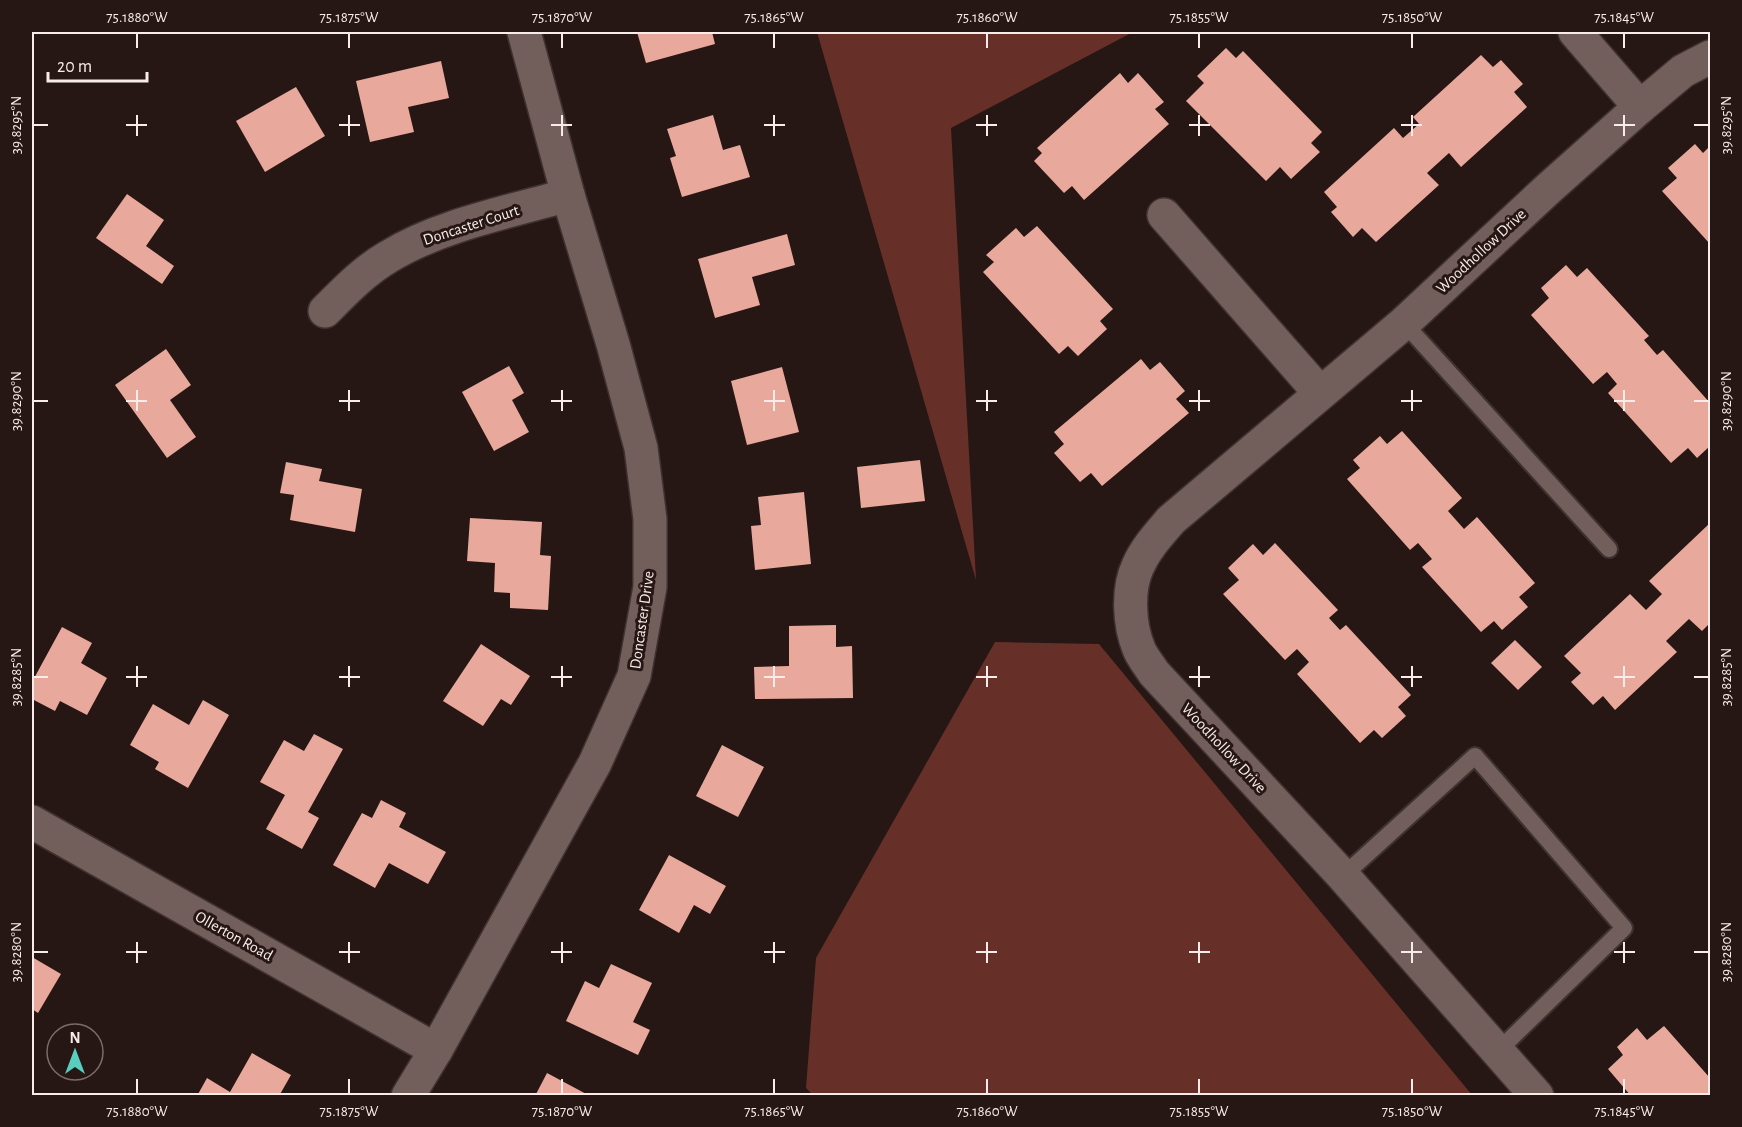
<svg xmlns="http://www.w3.org/2000/svg" width="1742" height="1127" font-family="'Alegreya Sans',sans-serif">
<style>
.forest{fill:#663028}
.building{fill:#e9a89c}
.lines{fill:none;stroke-linecap:round;stroke-linejoin:round}
.service-casing{stroke:#3e3231;stroke-width:20}
.minor-casing{stroke:#3e3231;stroke-width:36}
.service{stroke:#725e5a;stroke-width:16}
.minor{stroke:#725e5a;stroke-width:33}
.ticks{fill:none;stroke:#f8ecea;stroke-width:2}
.labels{text-anchor:middle;dominant-baseline:central;stroke-width:6;stroke-linejoin:round;paint-order:stroke}
.street-label{font-size:16px;fill:#f8ecea;stroke:#271714}
.neatline{fill:none;stroke:#f8ecea;stroke-width:2}
.ticks-label{font-size:15px;text-anchor:middle;fill:#f8ecea}
</style>
<rect width="100%" height="100%" fill="#271714"/>
<g class="forest">
<polygon points="817,32 1133,32 951,128 976,580"/>
<polygon points="995,642 1099,644 1472,1095 813,1095 806,1088 816,958"/>
</g>
<g class="building">
<polygon points="637,32 712,32 715,44 646,63"/>
<polygon points="1226,48 1236,58 1243,51 1322,132 1311,143 1320,152 1291,179 1280,167 1266,181 1186,101 1204,83 1197,76"/>
<polygon points="1481,55 1493,67 1501,60 1523,84 1514,92 1527,107 1461,167 1449,153 1427,173 1439,185 1376,242 1362,228 1353,237 1331,212 1337,207 1324,192 1394,128 1403,138 1419,124 1413,117"/>
<polygon points="441,61 449,98 408,107 414,132 370,142 356,81"/>
<polygon points="1120,73 1128,83 1138,73 1164,102 1155,109 1169,124 1084,200 1072,186 1064,193 1034,161 1042,153 1037,148"/>
<polygon points="296,87 325,136 265,172 236,121"/>
<polygon points="713,115 723,150 740,145 750,177 682,197 670,158 676,156 667,129"/>
<polygon points="1695,144 1703,153 1710,146 1710,244 1662,191 1677,178 1668,168"/>
<polygon points="127,194 164,220 146,246 174,266 162,284 96,238"/>
<polygon points="1037,226 1113,309 1100,321 1107,329 1078,356 1068,346 1059,354 983,272 994,262 986,255 1016,228 1024,237"/>
<polygon points="787,234 795,265 752,277 760,305 715,318 698,259"/>
<polygon points="1566,265 1577,277 1587,268 1649,336 1644,340 1657,355 1663,350 1710,403 1710,446 1697,458 1688,448 1671,463 1608,393 1617,384 1607,372 1593,384 1531,315 1549,298 1541,288"/>
<polygon points="166,349 191,385 170,400 196,437 167,458 115,385"/>
<polygon points="1141,359 1150,370 1160,362 1185,391 1176,399 1189,413 1102,486 1091,473 1080,482 1054,453 1064,444 1054,432"/>
<polygon points="509,366 524,393 512,400 529,432 494,451 462,392"/>
<polygon points="782,367 799,432 747,445 731,381"/>
<polygon points="1402,431 1462,498 1448,511 1464,529 1477,517 1535,583 1519,597 1528,607 1502,630 1494,621 1481,632 1422,567 1432,559 1418,543 1410,550 1347,479 1360,468 1353,460 1380,436 1387,444"/>
<polygon points="920,460 925,501 861,508 857,467"/>
<polygon points="286,462 322,469 319,481 362,489 355,532 290,520 294,495 280,493"/>
<polygon points="804,492 811,564 755,570 751,526 761,525 758,497"/>
<polygon points="470,518 542,522 540,555 551,556 548,610 510,608 510,593 494,592 495,563 467,561"/>
<polygon points="1710,523 1710,623 1702,631 1689,619 1666,641 1677,652 1615,710 1603,696 1593,705 1571,682 1581,673 1564,656 1630,594 1646,610 1662,594 1649,581"/>
<polygon points="1275,543 1338,610 1329,618 1340,630 1346,625 1411,695 1398,707 1406,716 1382,738 1374,730 1360,743 1297,674 1309,662 1297,649 1285,660 1223,594 1239,580 1228,568 1253,544 1263,555"/>
<polygon points="836,625 836,647 852,646 853,698 755,699 754,667 789,666 789,626"/>
<polygon points="62,627 92,643 81,663 107,678 87,715 60,701 55,711 32,699 32,682"/>
<polygon points="1515,640 1542,667 1518,690 1491,663"/>
<polygon points="481,644 530,676 511,705 501,699 483,726 443,701"/>
<polygon points="203,700 229,715 188,788 155,769 159,762 130,745 153,704 189,725"/>
<polygon points="314,734 343,749 308,812 319,818 302,849 266,829 285,795 260,782 284,740 304,751"/>
<polygon points="722,745 764,767 738,817 696,796"/>
<polygon points="381,800 406,813 399,827 446,852 428,884 389,863 375,888 333,865 362,813 372,818"/>
<polygon points="669,855 726,886 710,914 694,905 679,933 639,910"/>
<polygon points="32,957 61,974 38,1013 32,1009"/>
<polygon points="611,964 652,983 633,1022 650,1030 638,1055 566,1021 585,981 599,988"/>
<polygon points="1664,1026 1710,1078 1710,1096 1631,1096 1608,1069 1623,1055 1617,1047 1637,1028 1647,1040"/>
<polygon points="252,1053 291,1075 279,1096 197,1096 207,1078 230,1092"/>
<polygon points="547,1073 590,1096 535,1096"/>
</g>
<g class="lines">
<defs>
<g id="service">
<polyline points="1404,323 1609,549"/>
<polyline points="1343,876 1475,756 1624,928 1498,1051"/>
</g>
<g id="minor">
<polyline points="1575,32 1640,107 1683,71 1710,57"/>
<polyline points="1164,215 1320,393"/>
<path d="M325,311C345,291 364,271 388,257C440,225 509,212 568,195"/>
<polyline points="32,822 436,1050"/>
<polyline points="408,1096 436,1050 595,763 634,676 650,587 650,519 641,448 613,344 568,195 524,32"/>
<path d="M1537,1096L1343,876L1154,673C1149,665 1142,657 1139,649C1129,625 1127,589 1138,566C1146,548 1159,534 1171,520L1404,323L1548,189L1640,107"/>
</g>
</defs>
<use href="#service" class="service-casing"/>
<use href="#minor" class="minor-casing"/>
<use href="#service" class="service"/>
<use href="#minor" class="minor"/>
</g>
<path class="ticks" d="M137,33V48M349,33V48M562,33V48M774,33V48M987,33V48M1199,33V48M1412,33V48M1624,33V48M137,115V136M349,115V136M562,115V136M774,115V136M987,115V136M1199,115V136M1412,115V136M1624,115V136M33,125H48M126,125H147M339,125H360M551,125H572M764,125H785M976,125H997M1189,125H1210M1401,125H1422M1614,125H1635M1694,125H1709M137,390V411M349,390V411M562,390V411M774,390V411M987,390V411M1199,390V411M1412,390V411M1624,390V411M33,401H48M126,401H147M339,401H360M551,401H572M764,401H785M976,401H997M1189,401H1210M1401,401H1422M1614,401H1635M1694,401H1709M137,666V687M349,666V687M562,666V687M774,666V687M987,666V687M1199,666V687M1412,666V687M1624,666V687M33,677H48M126,677H147M339,677H360M551,677H572M764,677H785M976,677H997M1189,677H1210M1401,677H1422M1614,677H1635M1694,677H1709M137,942V963M349,942V963M562,942V963M774,942V963M987,942V963M1199,942V963M1412,942V963M1624,942V963M33,952H48M126,952H147M339,952H360M551,952H572M764,952H785M976,952H997M1189,952H1210M1401,952H1422M1614,952H1635M1694,952H1709M137,1079V1094M349,1079V1094M562,1079V1094M774,1079V1094M987,1079V1094M1199,1079V1094M1412,1079V1094M1624,1079V1094"/>
<g class="labels">
<g class="street-label">
<text transform="translate(471 225) rotate(-18)">Doncaster Court</text>
<text transform="translate(1481 251) rotate(-43)">Woodhollow Drive</text>
<text transform="translate(642 620) rotate(-82)">Doncaster Drive</text>
<text transform="translate(1224 748) rotate(47)">Woodhollow Drive</text>
<text transform="translate(234 936) rotate(29)">Ollerton Road</text>
</g>
</g>
<rect width="1742" height="1127" fill="none" stroke="#271714" stroke-width="66"/>
<g transform="translate(75 1052)"><circle r="28" fill="#271714" stroke="#7b6c6a" stroke-width="1.5"/>
<path d="M0-4.5L10 22L0 15L-10 22Z" fill="#5acebd"/>
<text y="-9" font-size="16" font-weight="bold" text-anchor="middle" fill="#f8ecea">N</text>
</g>
<path d="M48 72v9h99v-9" fill="none" stroke="#f8ecea" stroke-width="3"/>
<text x="57" y="72" font-size="18" fill="#f8ecea" stroke="#271714" stroke-width="4.5" paint-order="stroke">20 m</text>
<rect x="33" y="33" width="1676" height="1061" class="neatline"/>
<g class="ticks-label">
<text x="137" y="22">75.1880°W</text>
<text x="349" y="22">75.1875°W</text>
<text x="562" y="22">75.1870°W</text>
<text x="774" y="22">75.1865°W</text>
<text x="987" y="22">75.1860°W</text>
<text x="1199" y="22">75.1855°W</text>
<text x="1412" y="22">75.1850°W</text>
<text x="1624" y="22">75.1845°W</text>
<text transform="translate(16 125) rotate(-90)" y="5">39.8295°N</text>
<text transform="translate(1726 125) rotate(-90)" y="5">39.8295°N</text>
<text transform="translate(16 401) rotate(-90)" y="5">39.8290°N</text>
<text transform="translate(1726 401) rotate(-90)" y="5">39.8290°N</text>
<text transform="translate(16 677) rotate(-90)" y="5">39.8285°N</text>
<text transform="translate(1726 677) rotate(-90)" y="5">39.8285°N</text>
<text transform="translate(16 952) rotate(-90)" y="5">39.8280°N</text>
<text transform="translate(1726 952) rotate(-90)" y="5">39.8280°N</text>
<text x="137" y="1116">75.1880°W</text>
<text x="349" y="1116">75.1875°W</text>
<text x="562" y="1116">75.1870°W</text>
<text x="774" y="1116">75.1865°W</text>
<text x="987" y="1116">75.1860°W</text>
<text x="1199" y="1116">75.1855°W</text>
<text x="1412" y="1116">75.1850°W</text>
<text x="1624" y="1116">75.1845°W</text>
</g>
</svg>
